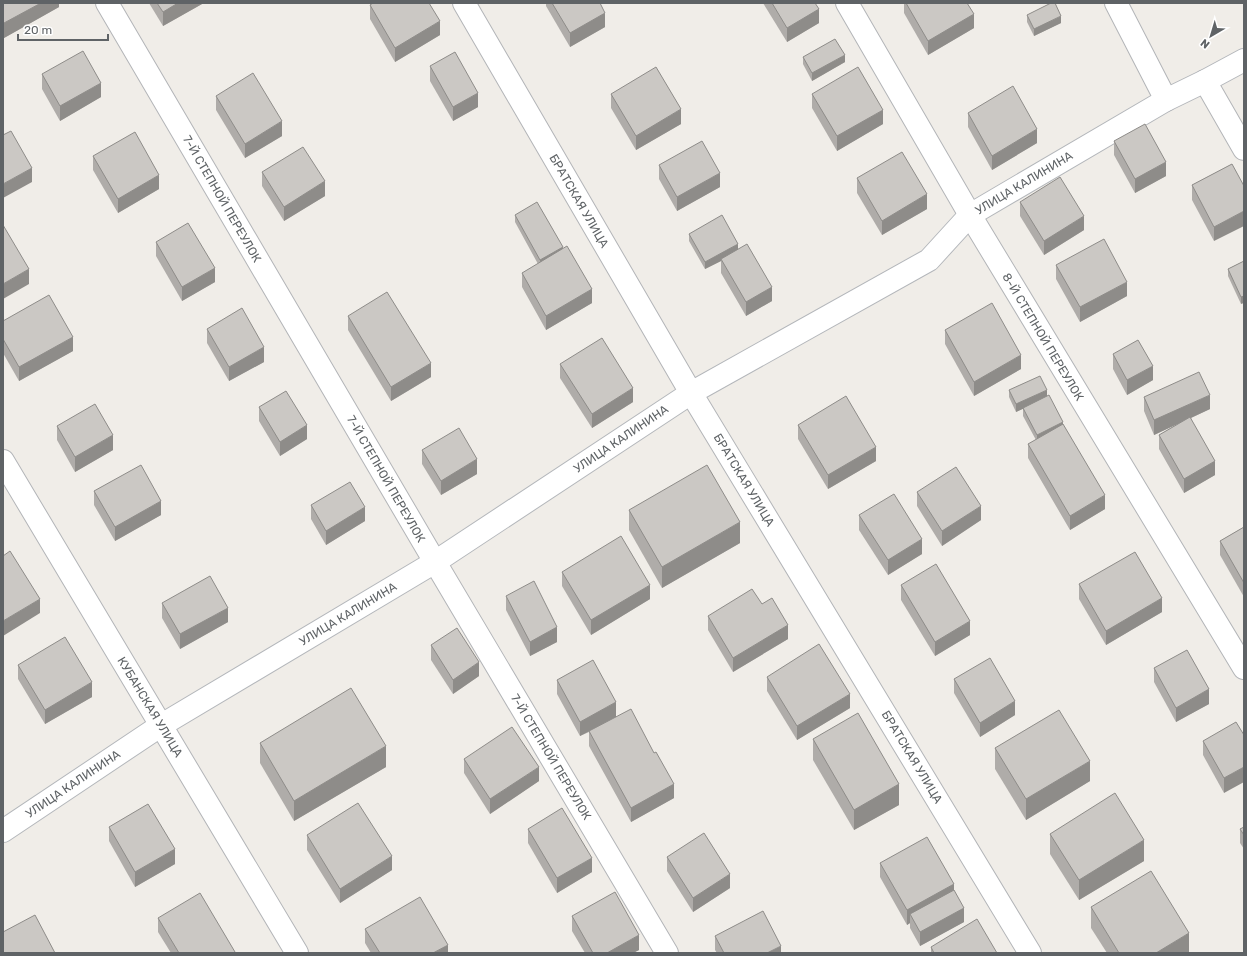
<svg xmlns="http://www.w3.org/2000/svg" width="1247" height="956" font-family="Rubik,sans-serif">
<style>
.lines{fill:none;stroke-linecap:round;stroke-linejoin:round}
.street-casing{stroke:#b3b5b8;stroke-width:24}
.secondary-casing{stroke:#b4b7bb;stroke-width:24}
.street{stroke:#fff;stroke-width:22}
.secondary{stroke:#fff;stroke-width:22}
.wall{fill:#afaca9}
.shaded-wall{fill:#8e8c89}
.building{fill:#cbc8c4;stroke:#8e8c89}
.labels{text-anchor:middle;dominant-baseline:central;stroke-width:3;stroke-linejoin:round;paint-order:stroke}
.street-label{font-size:12px;fill:#5f6366;stroke:#fff}
</style>
<rect width="100%" height="100%" fill="#f0ede8"/>
<g class="lines">
<defs>
<g id="street">
<polyline points="107,3 435,562 667,953"/>
<polyline points="464,3 691,393 1030,953"/>
<polyline points="847,3 970,215 1244,668"/>
<polyline points="1116,3 1166,100"/>
<polyline points="1205,81 1244,149"/>
<polyline points="3,461 297,953"/>
</g>
<polyline id="secondary" points="3,831 160,726 435,562 691,393 929,260 970,215 1166,100 1205,81 1244,60"/>
</defs>
<use href="#street" class="street-casing"/>
<use href="#secondary" class="secondary-casing"/>
<use href="#street" class="street"/>
<use href="#secondary" class="secondary"/>
</g>
<g class="wall">
<polygon points="3,3 59,3 59,7 4,38 3,36"/>
<polygon points="149,3 202,3 202,4 163,26"/>
<polygon points="546,3 600,3 605,27 570,47 546,6"/>
<polygon points="763,3 815,3 819,23 787,42"/>
<polygon points="904,3 967,3 974,28 928,55 904,13"/>
<polygon points="370,5 440,35 395,62 370,19"/>
<polygon points="1027,15 1061,23 1034,36 1027,22"/>
<polygon points="803,57 845,62 812,81 803,64"/>
<polygon points="430,66 478,107 453,121 430,81"/>
<polygon points="42,74 101,97 60,121 42,89"/>
<polygon points="611,94 681,124 636,150 611,108"/>
<polygon points="812,94 883,124 837,151 812,108"/>
<polygon points="216,96 282,136 245,158 216,110"/>
<polygon points="968,113 1037,143 992,170 968,127"/>
<polygon points="1114,141 1166,176 1135,193 1114,155"/>
<polygon points="93,156 159,189 118,213 93,170"/>
<polygon points="1232,164 1214,241 1192,200 1192,185"/>
<polygon points="659,165 720,187 677,211 659,179"/>
<polygon points="262,172 325,196 284,221 262,186"/>
<polygon points="857,178 927,209 882,235 857,193"/>
<polygon points="1020,202 1084,230 1044,255 1020,216"/>
<polygon points="515,215 563,249 592,303 546,330 522,287 522,273 538,264 515,222"/>
<polygon points="689,234 738,249 772,301 746,316 721,273 721,261 705,269 689,241"/>
<polygon points="156,242 215,282 182,301 156,256"/>
<polygon points="1244,261 1241,304 1228,276 1228,269"/>
<polygon points="1056,265 1127,296 1080,322 1056,279"/>
<polygon points="348,316 431,377 391,401 348,330"/>
<polygon points="3,321 73,351 19,381 3,353"/>
<polygon points="207,329 264,362 229,381 207,343"/>
<polygon points="945,330 1021,369 974,396 945,344"/>
<polygon points="1113,354 1153,380 1127,395 1113,369"/>
<polygon points="560,364 633,402 592,428 560,378"/>
<polygon points="1009,390 1047,396 1063,424 1105,509 1070,530 1028,458 1028,444 1036,440 1023,416 1023,408 1026,407 1016,412 1009,397"/>
<polygon points="1144,397 1210,409 1191,418 1215,475 1184,493 1159,449 1159,435 1179,423 1154,435 1144,411"/>
<polygon points="259,407 307,439 280,456 259,421"/>
<polygon points="798,425 876,461 828,489 798,439"/>
<polygon points="57,426 113,450 75,472 57,440"/>
<polygon points="422,450 477,474 441,495 422,464"/>
<polygon points="94,491 161,515 115,541 94,505"/>
<polygon points="917,492 981,520 942,546 917,506"/>
<polygon points="311,505 365,521 326,545 311,519"/>
<polygon points="629,510 740,543 662,588 629,530"/>
<polygon points="859,515 922,554 888,575 859,530"/>
<polygon points="1244,527 1244,597 1220,555 1220,541"/>
<polygon points="562,572 650,599 591,635 562,586"/>
<polygon points="1079,584 1162,612 1106,645 1079,599"/>
<polygon points="901,585 970,635 935,656 901,600"/>
<polygon points="506,596 557,642 530,656 506,610"/>
<polygon points="162,603 228,622 180,649 162,618"/>
<polygon points="762,604 788,639 733,672 708,630 708,616"/>
<polygon points="431,645 479,676 453,694 431,660"/>
<polygon points="18,665 92,697 45,724 18,679"/>
<polygon points="1154,668 1209,704 1176,722 1154,682"/>
<polygon points="767,677 850,708 797,740 767,691"/>
<polygon points="954,679 1015,715 980,737 954,693"/>
<polygon points="557,680 616,717 674,798 631,822 589,746 589,732 580,736 557,694"/>
<polygon points="1244,735 1224,793 1203,755 1203,741"/>
<polygon points="813,739 899,805 854,830 813,760"/>
<polygon points="260,743 386,767 294,821 260,763"/>
<polygon points="995,748 1090,781 1026,820 995,769"/>
<polygon points="464,759 539,781 490,814 464,773"/>
<polygon points="109,827 175,864 135,887 109,841"/>
<polygon points="1244,827 1244,849 1240,843 1240,829"/>
<polygon points="528,829 592,872 557,893 528,843"/>
<polygon points="1050,834 1144,861 1079,900 1050,854"/>
<polygon points="307,835 392,870 340,903 307,850"/>
<polygon points="667,857 730,888 693,912 667,871"/>
<polygon points="880,863 954,890 964,922 920,946 910,928 910,923 907,925 880,877"/>
<polygon points="1091,907 1189,953 1107,953 1091,928"/>
<polygon points="572,916 639,950 633,953 585,953 572,931"/>
<polygon points="158,918 235,953 171,953 158,932"/>
<polygon points="365,929 448,953 371,953 365,943"/>
<polygon points="715,936 781,953 717,953 715,950"/>
<polygon points="931,947 997,953 931,953"/>
</g>
<g class="shaded-wall">
<polygon points="41,3 59,3 59,7 4,38 4,23"/>
<polygon points="178,3 202,3 202,4 163,26 163,12"/>
<polygon points="819,9 819,23 787,42 787,28"/>
<polygon points="605,13 605,27 570,47 570,33"/>
<polygon points="974,14 974,28 928,55 928,41"/>
<polygon points="1061,16 1061,23 1034,36 1034,29"/>
<polygon points="440,21 440,35 395,62 395,48"/>
<polygon points="845,55 845,62 812,81 812,73"/>
<polygon points="101,83 101,97 60,121 60,106"/>
<polygon points="478,93 478,107 453,121 453,107"/>
<polygon points="681,109 681,124 636,150 636,136"/>
<polygon points="883,110 883,124 837,151 837,136"/>
<polygon points="282,121 282,136 245,158 245,144"/>
<polygon points="1037,129 1037,143 992,170 992,156"/>
<polygon points="1166,162 1166,176 1135,193 1135,179"/>
<polygon points="32,168 32,182 3,198 3,184"/>
<polygon points="720,173 720,187 677,211 677,197"/>
<polygon points="159,175 159,189 118,213 118,199"/>
<polygon points="325,181 325,196 284,221 284,207"/>
<polygon points="927,194 927,209 882,235 882,221"/>
<polygon points="1244,211 1244,226 1214,241 1214,227"/>
<polygon points="1084,216 1084,230 1044,255 1044,241"/>
<polygon points="738,244 738,251 721,259 721,261 705,269 705,262"/>
<polygon points="563,247 563,254 540,267 540,260"/>
<polygon points="215,268 215,282 182,301 182,287"/>
<polygon points="29,269 29,284 3,299 3,284"/>
<polygon points="1127,282 1127,296 1080,322 1080,307"/>
<polygon points="772,287 772,301 746,316 746,302"/>
<polygon points="592,289 592,303 546,330 546,316"/>
<polygon points="1244,296 1244,303 1241,304 1241,297"/>
<polygon points="73,337 73,351 19,381 19,367"/>
<polygon points="264,347 264,362 229,381 229,367"/>
<polygon points="1021,355 1021,369 974,396 974,382"/>
<polygon points="431,363 431,377 391,401 391,387"/>
<polygon points="1153,366 1153,380 1127,395 1127,380"/>
<polygon points="633,388 633,402 592,428 592,414"/>
<polygon points="1047,390 1047,398 1016,412 1016,404"/>
<polygon points="1210,395 1210,409 1154,435 1154,420"/>
<polygon points="1063,422 1063,429 1037,442 1037,435"/>
<polygon points="307,425 307,439 280,456 280,442"/>
<polygon points="113,435 113,450 75,472 75,457"/>
<polygon points="876,447 876,461 828,489 828,475"/>
<polygon points="477,459 477,474 441,495 441,481"/>
<polygon points="1215,461 1215,475 1184,493 1184,479"/>
<polygon points="1105,495 1105,509 1070,530 1070,516"/>
<polygon points="161,501 161,515 115,541 115,527"/>
<polygon points="981,506 981,520 942,546 942,531"/>
<polygon points="365,507 365,521 326,545 326,531"/>
<polygon points="740,522 740,543 662,588 662,567"/>
<polygon points="922,539 922,554 888,575 888,560"/>
<polygon points="650,585 650,599 591,635 591,620"/>
<polygon points="1162,598 1162,612 1106,645 1106,631"/>
<polygon points="40,599 40,613 3,636 3,621"/>
<polygon points="228,608 228,622 180,649 180,634"/>
<polygon points="970,621 970,635 935,656 935,642"/>
<polygon points="788,625 788,639 733,672 733,658"/>
<polygon points="557,627 557,642 530,656 530,642"/>
<polygon points="479,662 479,676 453,694 453,680"/>
<polygon points="92,682 92,697 45,724 45,710"/>
<polygon points="1209,689 1209,704 1176,722 1176,708"/>
<polygon points="850,694 850,708 797,740 797,726"/>
<polygon points="1015,701 1015,715 980,737 980,723"/>
<polygon points="616,702 616,717 580,736 580,722"/>
<polygon points="386,746 386,767 294,821 294,801"/>
<polygon points="1090,761 1090,781 1026,820 1026,799"/>
<polygon points="539,767 539,781 490,814 490,799"/>
<polygon points="1244,767 1244,782 1224,793 1224,778"/>
<polygon points="674,784 674,798 631,822 631,808"/>
<polygon points="899,784 899,805 854,830 854,810"/>
<polygon points="1144,840 1144,861 1079,900 1079,880"/>
<polygon points="175,849 175,864 135,887 135,872"/>
<polygon points="392,856 392,870 340,903 340,889"/>
<polygon points="592,858 592,872 557,893 557,878"/>
<polygon points="730,874 730,888 693,912 693,898"/>
<polygon points="954,884 954,899 910,914 910,923 907,925 907,910"/>
<polygon points="964,908 964,922 920,946 920,932"/>
<polygon points="1189,933 1189,953 1156,953"/>
<polygon points="639,935 639,950 633,953 607,953"/>
<polygon points="448,945 448,953 433,953"/>
<polygon points="781,946 781,953 767,953"/>
</g>
<g class="building">
<polygon points="3,3 41,3 4,23 3,22"/>
<polygon points="157,3 178,3 163,12"/>
<polygon points="373,3 429,3 440,21 395,48 370,5"/>
<polygon points="552,3 600,3 605,13 570,33"/>
<polygon points="772,3 815,3 819,9 787,28"/>
<polygon points="906,3 967,3 974,14 928,41"/>
<polygon points="1051,3 1055,3 1061,16 1034,29 1027,15"/>
<polygon points="835,39 845,55 812,73 803,57"/>
<polygon points="83,51 101,83 60,106 42,74"/>
<polygon points="455,52 478,93 453,107 430,66"/>
<polygon points="656,67 681,109 636,136 611,94"/>
<polygon points="858,67 883,110 837,136 812,94"/>
<polygon points="253,73 282,121 245,144 216,96"/>
<polygon points="1013,86 1037,129 992,156 968,113"/>
<polygon points="1145,124 1166,162 1135,179 1114,141"/>
<polygon points="11,131 32,168 3,184 3,135"/>
<polygon points="135,132 159,175 118,199 93,156"/>
<polygon points="702,141 720,173 677,197 659,165"/>
<polygon points="303,147 325,181 284,207 262,172"/>
<polygon points="902,152 927,194 882,221 857,178"/>
<polygon points="1232,164 1244,186 1244,211 1214,227 1192,185"/>
<polygon points="1060,177 1084,216 1044,241 1020,202"/>
<polygon points="537,202 563,247 540,260 515,215"/>
<polygon points="722,215 738,244 705,262 689,234"/>
<polygon points="188,223 215,268 182,287 156,242"/>
<polygon points="3,225 29,269 3,284"/>
<polygon points="1104,239 1127,282 1080,307 1056,265"/>
<polygon points="747,244 772,287 746,302 721,259"/>
<polygon points="567,246 592,289 546,316 522,273"/>
<polygon points="1244,261 1244,296 1241,297 1228,269"/>
<polygon points="387,292 431,363 391,387 348,316"/>
<polygon points="49,295 73,337 19,367 3,339 3,321"/>
<polygon points="992,303 1021,355 974,382 945,330"/>
<polygon points="242,308 264,347 229,367 207,329"/>
<polygon points="602,338 633,388 592,414 560,364"/>
<polygon points="1138,340 1153,366 1127,380 1113,354"/>
<polygon points="1199,372 1210,395 1154,420 1144,397"/>
<polygon points="1040,376 1047,390 1016,404 1009,390"/>
<polygon points="286,391 307,425 280,442 259,407"/>
<polygon points="1049,395 1063,422 1037,435 1023,408"/>
<polygon points="846,396 876,447 828,475 798,425"/>
<polygon points="95,404 113,435 75,457 57,426"/>
<polygon points="1190,417 1215,461 1184,479 1159,435"/>
<polygon points="1063,424 1105,495 1070,516 1028,444"/>
<polygon points="459,428 477,459 441,481 422,450"/>
<polygon points="141,465 161,501 115,527 94,491"/>
<polygon points="707,465 740,522 662,567 629,510"/>
<polygon points="956,467 981,506 942,531 917,492"/>
<polygon points="350,482 365,507 326,531 311,505"/>
<polygon points="894,494 922,539 888,560 859,515"/>
<polygon points="1244,527 1244,583 1220,541"/>
<polygon points="621,536 650,585 591,620 562,572"/>
<polygon points="10,551 40,599 3,621 3,556"/>
<polygon points="1135,552 1162,598 1106,631 1079,584"/>
<polygon points="936,564 970,621 935,642 901,585"/>
<polygon points="210,576 228,608 180,634 162,603"/>
<polygon points="534,581 557,627 530,642 506,596"/>
<polygon points="752,589 762,604 772,598 788,625 733,658 708,616"/>
<polygon points="457,628 479,662 453,680 431,645"/>
<polygon points="65,637 92,682 45,710 18,665"/>
<polygon points="819,644 850,694 797,726 767,677"/>
<polygon points="1187,650 1209,689 1176,708 1154,668"/>
<polygon points="990,658 1015,701 980,723 954,679"/>
<polygon points="593,660 616,702 580,722 557,680"/>
<polygon points="351,688 386,746 294,801 260,743"/>
<polygon points="631,709 654,753 656,752 674,784 631,808 589,731"/>
<polygon points="1059,710 1090,761 1026,799 995,748"/>
<polygon points="858,713 899,784 854,810 813,739"/>
<polygon points="1236,722 1244,735 1244,767 1224,778 1203,741"/>
<polygon points="512,727 539,767 490,799 464,759"/>
<polygon points="1115,793 1144,840 1079,880 1050,834"/>
<polygon points="358,803 392,856 340,889 307,835"/>
<polygon points="148,804 175,849 135,872 109,827"/>
<polygon points="562,808 592,858 557,878 528,829"/>
<polygon points="1244,827 1244,835 1240,829"/>
<polygon points="704,833 730,874 693,898 667,857"/>
<polygon points="927,837 954,884 907,910 880,863"/>
<polygon points="1151,871 1189,933 1156,953 1119,953 1091,907"/>
<polygon points="954,890 964,908 920,932 910,914"/>
<polygon points="615,892 639,935 607,953 593,953 572,916"/>
<polygon points="200,893 235,952 234,953 179,953 158,918"/>
<polygon points="420,897 448,945 433,953 380,953 365,929"/>
<polygon points="763,911 781,946 767,953 724,953 715,936"/>
<polygon points="35,915 55,953 3,953 3,932"/>
<polygon points="977,919 997,953 934,953 931,947"/>
</g>
<g class="labels">
<g class="street-label">
<text transform="translate(1024 183) rotate(-31)">УЛИЦА КАЛИНИНА</text>
<text transform="translate(222 199) rotate(60)">7-Й СТЕПНОЙ ПЕРЕУЛОК</text>
<text transform="translate(579 201) rotate(60)">БРАТСКАЯ УЛИЦА</text>
<text transform="translate(1043 337) rotate(59)">8-Й СТЕПНОЙ ПЕРЕУЛОК</text>
<text transform="translate(621 439) rotate(-34)">УЛИЦА КАЛИНИНА</text>
<text transform="translate(386 479) rotate(60)">7-Й СТЕПНОЙ ПЕРЕУЛОК</text>
<text transform="translate(744 480) rotate(59)">БРАТСКАЯ УЛИЦА</text>
<text transform="translate(348 614) rotate(-31)">УЛИЦА КАЛИНИНА</text>
<text transform="translate(150 707) rotate(59)">КУБАНСКАЯ УЛИЦА</text>
<text transform="translate(551 757) rotate(59)">7-Й СТЕПНОЙ ПЕРЕУЛОК</text>
<text transform="translate(912 757) rotate(59)">БРАТСКАЯ УЛИЦА</text>
<text transform="translate(73 784) rotate(-34)">УЛИЦА КАЛИНИНА</text>
</g>
</g>
<rect width="1247" height="956" fill="none" stroke="#5f6366" stroke-width="8"/>
<g transform="translate(1211 36) rotate(218)" stroke="#ffffff" stroke-width="3" paint-order="stroke">
<path d="M0-3L7 15L0 10L-7 15Z" fill="#5f6366"/>
<text y="-6" font-size="11" font-weight="bold" text-anchor="middle" fill="#5f6366">N</text>
</g>
<path d="M18 34v6h90v-6" fill="none" stroke="#5f6366" stroke-width="2"/>
<text x="24" y="34" font-size="12" fill="#5f6366" stroke="#ffffff" stroke-width="3" paint-order="stroke">20 m</text>
</svg>
